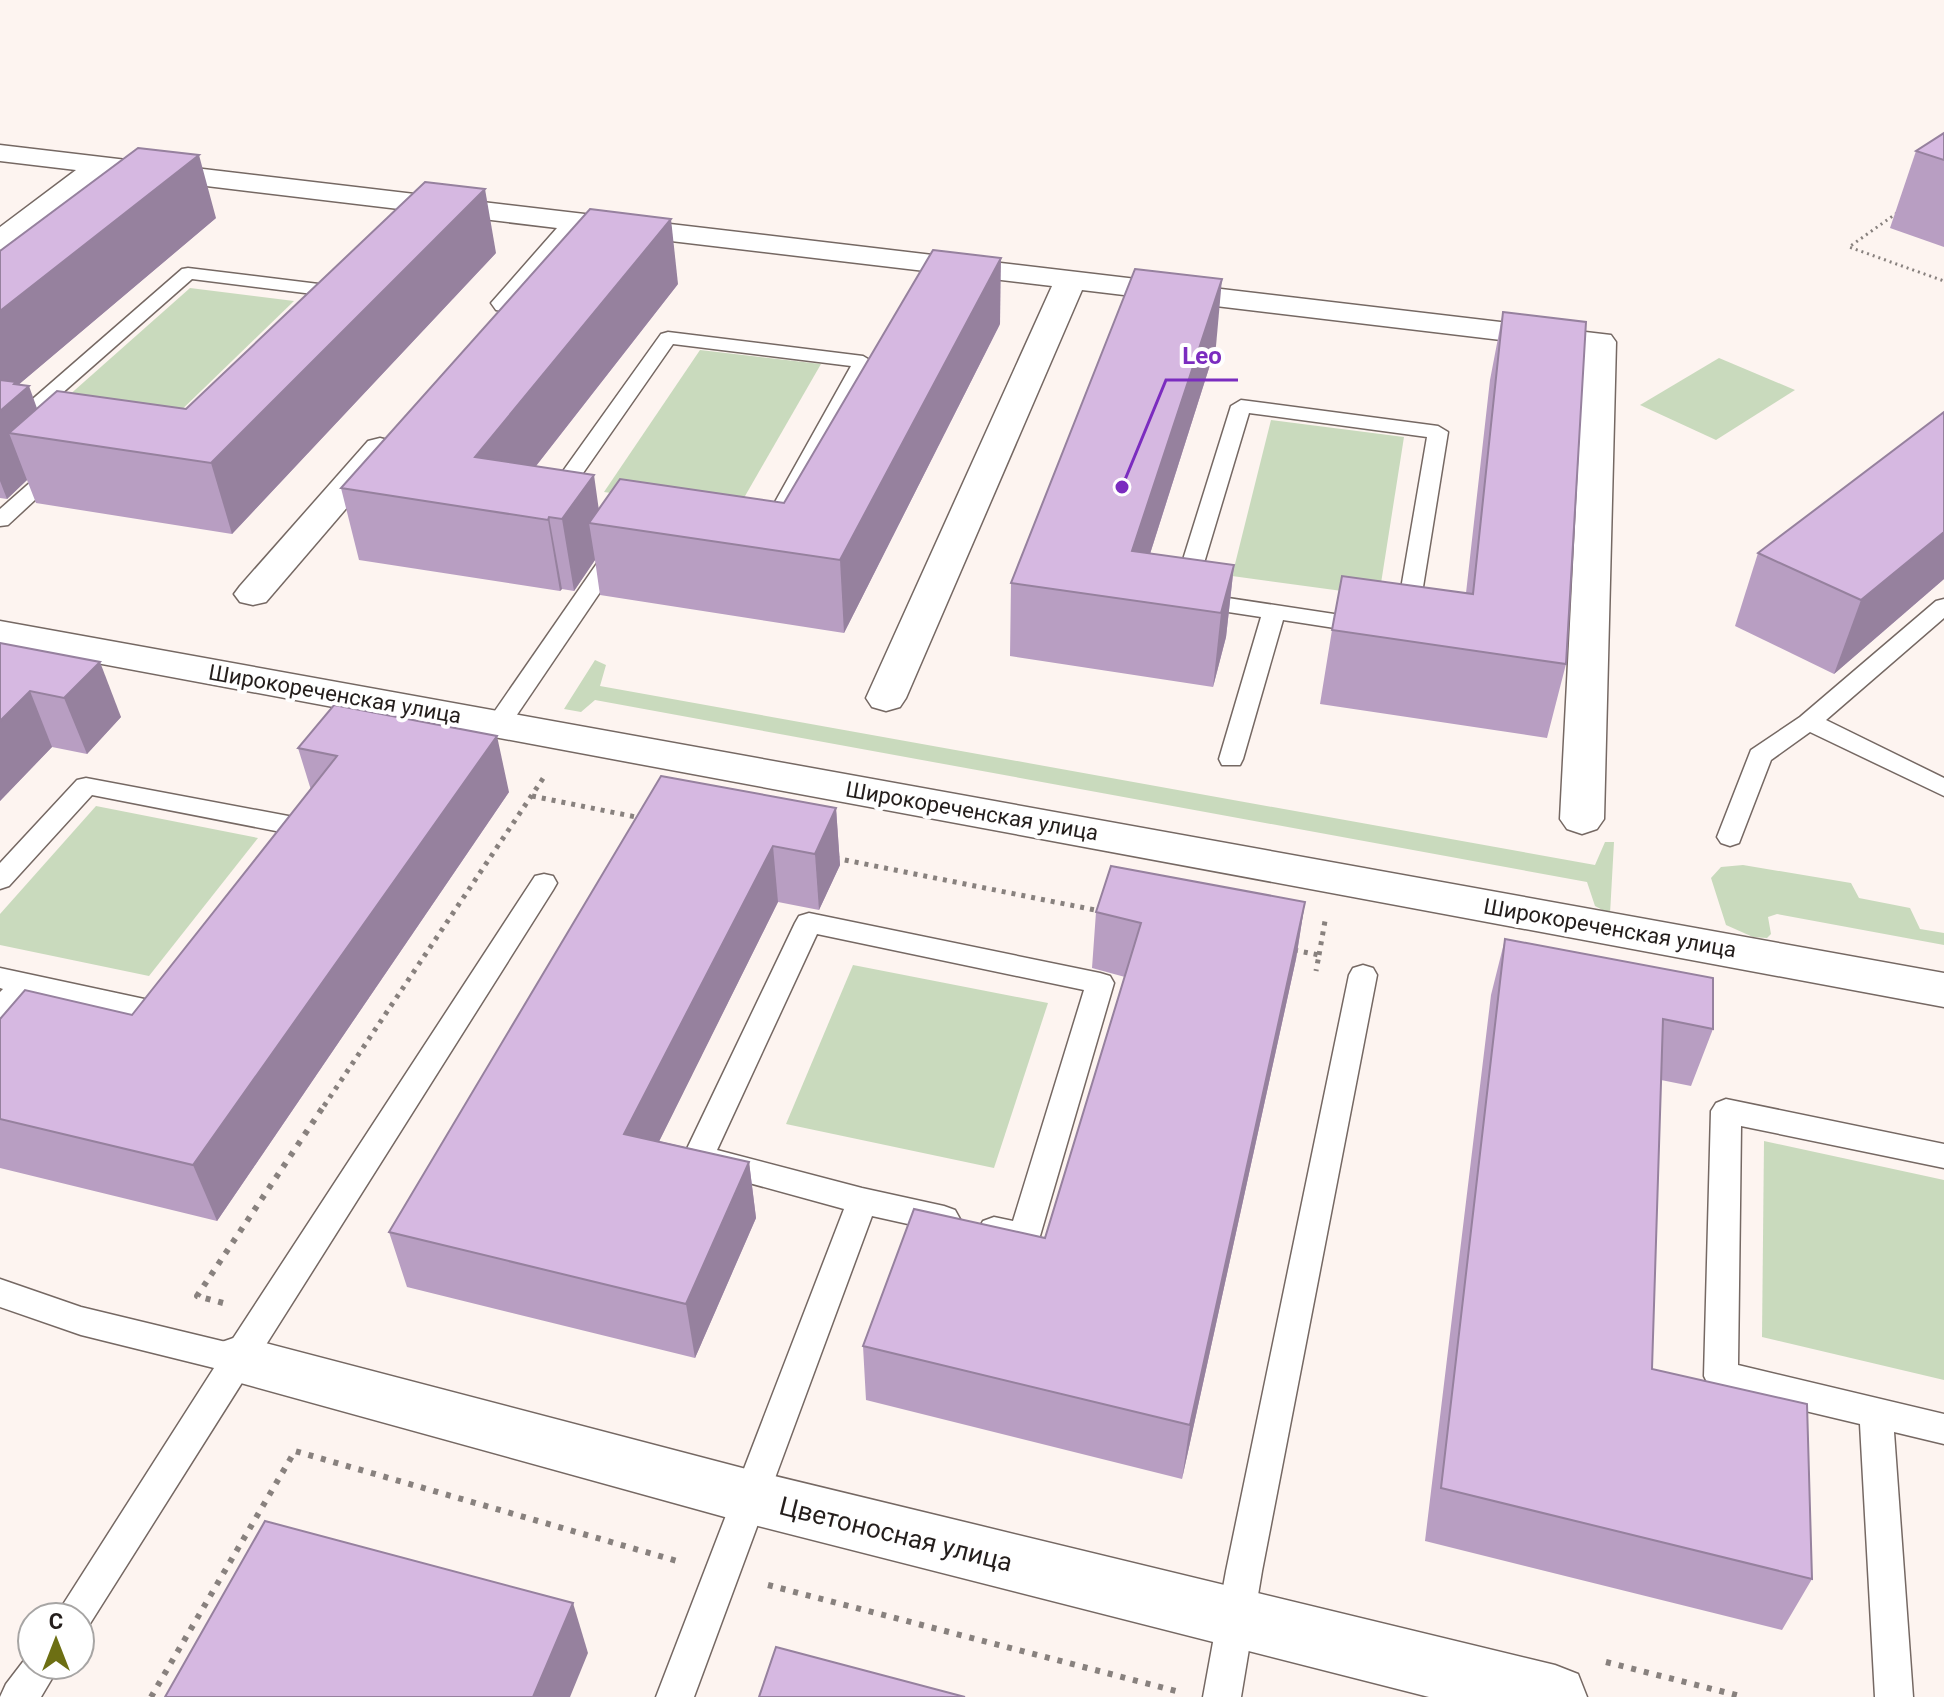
<svg xmlns="http://www.w3.org/2000/svg" width="1944" height="1697" font-family="Roboto,sans-serif">
<style>
.green{fill:#c9dabd}
.lines{fill:none;stroke-linecap:round;stroke-linejoin:round}
.lane-casing{stroke:#756863;stroke-width:3}
.street-casing{stroke:#756863;stroke-width:3}
.path-far2{stroke:#88817e;stroke-width:3;stroke-dasharray:2 4;stroke-linecap:butt}
.path-far1{stroke:#88817e;stroke-width:5;stroke-dasharray:4 6;stroke-linecap:butt}
.path{stroke:#88817e;stroke-width:6;stroke-dasharray:5 8;stroke-linecap:butt}
.lane{fill:#fff;fill-rule:evenodd}
.street{fill:#fff;fill-rule:evenodd}
.wall{fill:#b89ec2}
.shaded-wall{fill:#96819e}
.building{fill:#d6b8e1;stroke:#96819e;stroke-width:2}
.labels{text-anchor:middle;dominant-baseline:central;stroke-width:8;stroke-linejoin:round;paint-order:stroke}
.street-label{font-size:22px;fill:#241e1c;stroke:#fff}
.near-street-label{font-size:26px;fill:#241e1c;stroke:#fff}
.leader{fill:none;stroke:#7b2cbf;stroke-width:3}
.callout-dot{fill:#7b2cbf;stroke:#fff;stroke-width:3}
.callout-label{font-size:24px;text-anchor:middle;font-weight:bold;fill:#7b2cbf;stroke:#fff;stroke-width:8;stroke-linejoin:round;paint-order:stroke}
</style>
<rect width="100%" height="100%" fill="#fdf4f0"/>
<g class="green">
<polygon points="190,288 294,301 170,421 58,405"/>
<polygon points="700,350 821,364 737,510 604,492"/>
<polygon points="1719,358 1795,390 1716,440 1640,405"/>
<polygon points="1271,420 1404,437 1379,596 1232,576"/>
<polygon points="595,660 606,665 600,686 1595,865 1605,842 1614,842 1610,914 1595,906 1587,882 595,700 581,712 564,709"/>
<polygon points="96,806 258,838 149,976 0,945 0,914"/>
<polygon points="1743,865 1851,883 1859,898 1910,908 1920,929 1944,933 1944,945 1777,914 1768,917 1771,934 1767,938 1753,937 1726,925 1711,878 1721,867"/>
<polygon points="853,965 1048,1003 994,1168 786,1124"/>
<polygon points="1764,1141 1944,1180 1944,1380 1762,1337"/>
</g>
<g class="lines">
<defs>
<g id="lane">
<polygon points="188,268 327,285 336,290 318,309 312,311 303,305 313,294 192,279 35,417 41,422 38,426 12,425 9,421 12,417 182,269"/>
<path d="M668,332L863,356L873,362L771,548L763,550L544,519L533,513L661,334ZM673,344L851,366L756,536L558,509Z"/>
<polygon points="1241,400 1438,426 1448,432 1418,618 1415,623 1399,623 1396,618 1427,437 1249,413 1195,593 1367,619 1375,621 1378,626 1375,631 1367,633 1283,620 1243,759 1240,765 1222,765 1219,759 1261,617 1182,605 1171,598 1231,406"/>
<polygon points="57,463 67,469 64,473 8,525 0,526 0,509 50,465"/>
<polygon points="617,544 628,551 508,728 490,728 487,723 490,718 609,546"/>
<polygon points="1944,599 1944,618 1826,720 1944,778 1944,796 1810,732 1771,760 1739,843 1730,846 1721,843 1717,837 1751,750 1800,717 1936,601"/>
<path d="M86,778L299,818L308,821L312,827C303,841 297,852 279,847L275,841L281,832L92,795L9,886L0,889V863L77,780Z"/>
<polygon points="544,874 553,876 557,883 553,890 86,1630 80,1632 80,1617 55,1617 214,1368 81,1335 0,1307 0,1279 81,1307 230,1343 535,876"/>
<polygon points="809,913 1100,973 1110,976 1114,983 1040,1236 1035,1245 1024,1249 983,1239 978,1230 983,1221 994,1217 1013,1221 1084,990 817,934 717,1150 862,1188 944,1206 955,1210 960,1219 955,1228 944,1232 872,1216 694,1697 656,1697 844,1209 698,1169 687,1166 683,1157 795,923 799,916"/>
<polygon points="1363,965 1373,968 1377,975 1262,1571 1241,1697 1203,1697 1226,1571 1349,975 1353,968"/>
<path d="M0,968L149,1000C158,990 163,988 176,992L180,999L166,1019L156,1023L30,995L10,1018L0,1021V992L3,989L0,988Z"/>
<polygon points="1726,1099 1944,1144 1944,1168 1741,1126 1738,1365 1944,1414 1944,1444 1894,1432 1913,1697 1875,1697 1860,1424 1721,1391 1709,1386 1704,1376 1711,1111 1716,1103"/>
<polygon points="32,1650 32,1665 60,1665 41,1697 0,1697 6,1684"/>
</g>
<g id="street">
<polygon points="0,145 1611,335 1616,342 1604,819 1597,829 1582,834 1567,829 1560,819 1584,350 1082,290 906,698 900,707 886,711 872,707 866,698 1052,286 586,231 518,310 507,312 496,310 491,303 557,228 107,174 10,247 0,250 0,227 76,170 0,161"/>
<polygon points="380,438 392,441 397,448 392,455 266,602 253,605 240,602 234,594 240,586 368,441"/>
<polygon points="0,621 1944,973 1944,1007 0,645"/>
<polygon points="239,1336 750,1470 1555,1665 1578,1674 1587,1697 1429,1697 750,1524 219,1377 211,1360 219,1343"/>
</g>
</defs>
<use href="#lane" class="lane-casing"/>
<use href="#street" class="street-casing"/>
<polyline class="path-far2" points="1897,213 1849,247 1944,281"/>
<g class="path-far1">
<polyline points="532,796 641,818"/>
<polyline points="835,858 1100,911"/>
<polyline points="1294,950 1319,955 1316,971"/>
<polyline points="1319,955 1325,921"/>
<polyline points="324,1106 546,774"/>
</g>
<g class="path">
<polyline points="223,1303 197,1296 325,1104"/>
<polyline points="768,1585 1176,1691"/>
<polyline points="1606,1662 1744,1697"/>
<polyline points="151,1697 295,1451 677,1561"/>
</g>
<use href="#lane" class="lane"/>
<use href="#street" class="street"/>
</g>
<g class="wall">
<polygon points="1944,133 1944,247 1890,228 1916,151"/>
<polygon points="216,218 18,385 37,409 186,409 496,253 232,534 36,503 27,480 7,499 0,498 0,251"/>
<polygon points="678,284 536,466 599,508 784,503 1000,324 844,633 600,595 595,560 574,591 562,589 560,591 359,560 341,488"/>
<polygon points="1503,312 1566,664 1547,738 1320,704 1332,630 1466,593 1490,380"/>
<polygon points="1216,346 1150,554 1234,565 1226,637 1213,687 1010,656 1011,583"/>
<polygon points="1944,412 1944,579 1834,674 1735,626 1758,553"/>
<polygon points="0,643 121,717 87,754 52,747 0,801"/>
<polygon points="298,748 509,792 217,1221 0,1168 0,1019 132,1015 311,790"/>
<polygon points="661,776 836,808 840,865 819,910 778,902 659,1141 749,1162 756,1218 695,1358 407,1287 389,1232"/>
<polygon points="1305,902 1296,959 1182,1479 866,1400 863,1346 1045,1238 1125,977 1092,968 1096,912"/>
<polygon points="1505,939 1713,1029 1691,1086 1661,1080 1652,1369 1812,1579 1782,1630 1425,1541 1491,995"/>
</g>
<g class="shaded-wall">
<polygon points="199,155 216,218 17,386 29,386 48,439 9,433 27,480 7,499 0,481 0,311"/>
<polygon points="485,189 496,253 232,534 211,463"/>
<polygon points="671,219 678,284 500,512 475,457"/>
<polygon points="1001,258 1000,324 844,633 840,560"/>
<polygon points="1222,279 1216,346 1135,601 1132,551"/>
<polygon points="594,475 601,525 589,523 595,560 574,591 562,519"/>
<polygon points="549,517 562,589 560,591 548,520"/>
<polygon points="1944,532 1944,579 1834,674 1861,600"/>
<polygon points="1234,565 1226,637 1213,687 1221,613"/>
<polygon points="100,662 121,717 87,754 64,698"/>
<polygon points="30,691 52,747 0,801 0,721"/>
<polygon points="497,736 509,792 217,1221 193,1165"/>
<polygon points="836,808 840,865 819,910 815,854"/>
<polygon points="773,846 778,902 635,1190 624,1134"/>
<polygon points="1305,902 1296,959 1182,1479 1190,1425"/>
<polygon points="749,1162 756,1218 695,1358 686,1304"/>
<polygon points="573,1603 588,1653 570,1697 533,1697"/>
</g>
<g class="building">
<polygon points="1944,133 1944,160 1916,151"/>
<polygon points="138,148 199,155 0,311 0,251"/>
<polygon points="425,182 485,189 211,463 9,433 57,391 186,409"/>
<polygon points="590,209 671,219 475,457 594,475 562,519 549,517 548,520 341,488"/>
<polygon points="933,250 1001,258 840,560 589,523 620,479 784,503"/>
<polygon points="1135,269 1222,279 1132,551 1234,565 1221,613 1011,583"/>
<polygon points="1503,312 1586,322 1566,664 1332,630 1342,576 1473,594"/>
<polygon points="0,380 16,382 14,384 29,386 0,411"/>
<polygon points="1944,412 1944,532 1861,600 1758,553"/>
<polygon points="0,643 100,662 64,698 30,691 0,721"/>
<polygon points="334,705 497,736 193,1165 0,1119 0,1019 25,990 132,1015 337,756 298,748"/>
<polygon points="661,776 836,808 815,854 773,846 624,1134 749,1162 686,1304 389,1232"/>
<polygon points="1111,866 1305,902 1190,1425 863,1346 914,1209 1045,1238 1141,923 1096,912"/>
<polygon points="1505,939 1713,978 1713,1029 1663,1019 1652,1369 1807,1404 1812,1579 1441,1488"/>
<polygon points="265,1521 573,1603 533,1697 165,1697"/>
<polygon points="776,1647 965,1697 759,1697"/>
</g>
<g class="labels">
<g class="street-label">
<text transform="translate(335 694) rotate(10)">Широкореченская улица</text>
<text transform="translate(972 811) rotate(10)">Широкореченская улица</text>
<text transform="translate(1610 928) rotate(10)">Широкореченская улица</text>
</g>
<g class="near-street-label">
<text transform="translate(896 1534) rotate(14)">Цветоносная улица</text>
</g>
</g>
<path class="leader" d="M1122 487L1166 380H1238"/>
<circle class="callout-dot" cx="1122" cy="487" r="8"/>
<g class="callout-label">
<text x="1202" y="364">Leo</text>
</g>
<g transform="translate(56 1641)"><circle r="38" fill="#ffffff" stroke="#a7a5a4" stroke-width="2"/>
<path d="M0-6L14 30L0 20L-14 30Z" fill="#6d6f13"/>
<text y="-12" font-size="22" font-weight="bold" text-anchor="middle" fill="#241e1c">С</text>
</g>
</svg>
